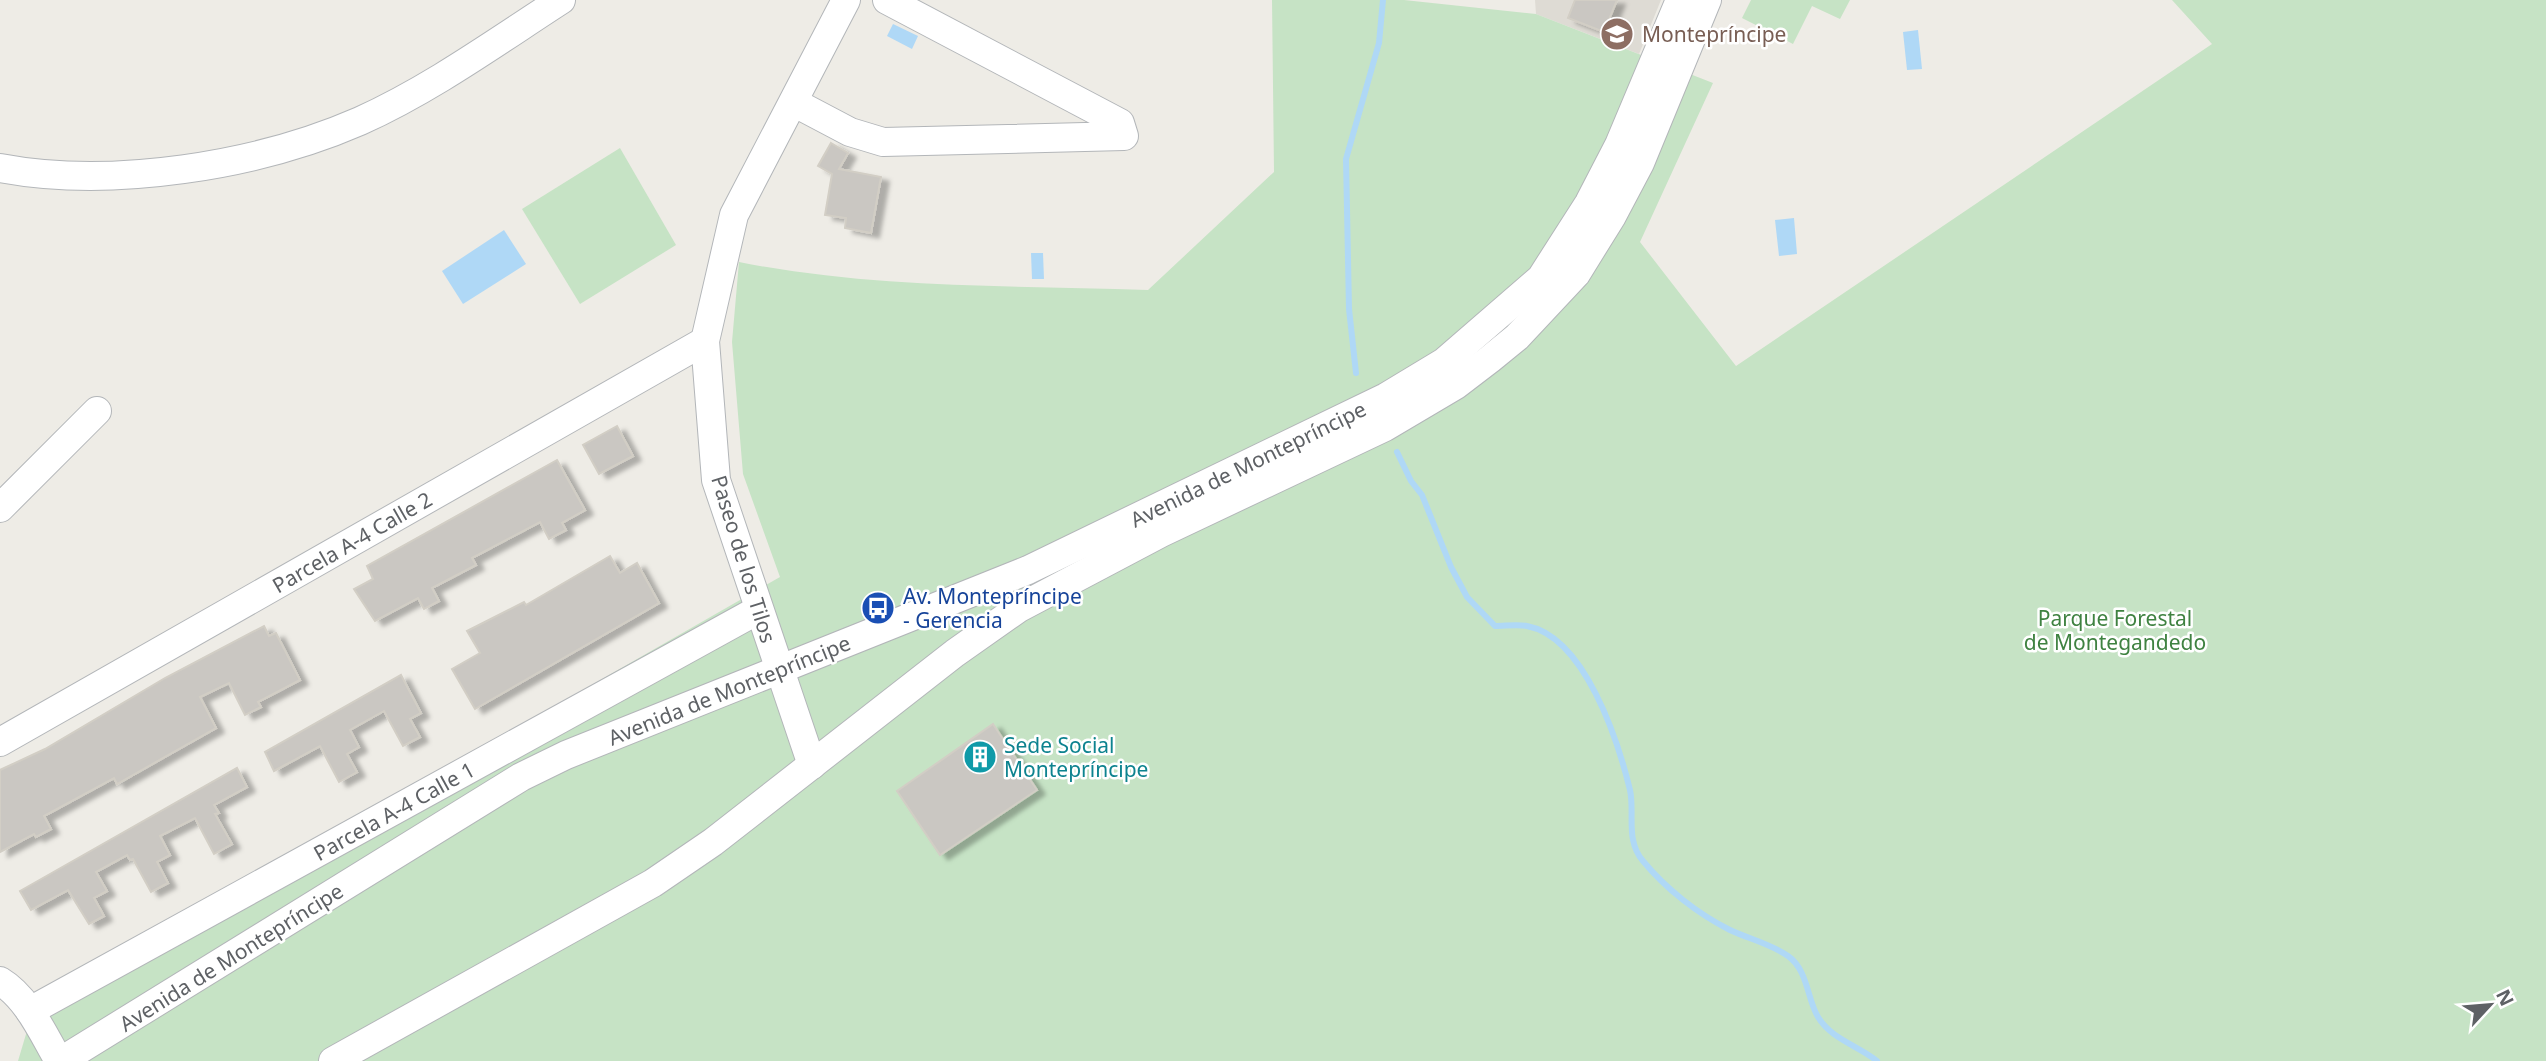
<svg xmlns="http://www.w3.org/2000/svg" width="2546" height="1061" font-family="'Noto Sans',sans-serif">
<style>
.education{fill:#dedbd4}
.green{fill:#c6e3c5}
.water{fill:#afd8f6}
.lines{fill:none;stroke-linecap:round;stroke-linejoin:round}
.stream{stroke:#afd8f6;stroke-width:6}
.building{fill:#cac7c2;stroke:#d2cec5;stroke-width:2;filter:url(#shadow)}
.minor-casing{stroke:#b3b6b9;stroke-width:30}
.minor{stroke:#fff;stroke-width:28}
.labels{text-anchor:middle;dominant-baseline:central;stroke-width:5;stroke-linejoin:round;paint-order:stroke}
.education-label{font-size:21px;fill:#785e54;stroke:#fff;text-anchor:start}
.street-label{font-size:21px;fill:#5e6165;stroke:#fff}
.transit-label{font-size:21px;fill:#164399;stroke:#fff;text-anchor:start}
.park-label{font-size:21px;fill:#3f8241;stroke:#fff}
.culture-label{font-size:21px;fill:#0d838f;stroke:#fff;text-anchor:start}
</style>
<defs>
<filter id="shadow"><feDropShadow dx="8" dy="4.5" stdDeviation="2" flood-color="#0004"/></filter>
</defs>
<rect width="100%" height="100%" fill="#eeece6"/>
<polygon class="education" points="1535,0 1661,0 1639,54 1536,14"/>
<g class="green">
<path d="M1272,0H1404L1536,14L1713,83L1640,242L1736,366L2212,44L2172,0H2546V1061H18L35,1004L780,577L743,474L732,342L739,262C873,289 1012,285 1148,290L1274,172Z"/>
<polygon points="1751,0 1850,0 1840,19 1812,6 1793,44 1742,18"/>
<polygon points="620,148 676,245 580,304 522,209"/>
</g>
<g class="water">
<polygon points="893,24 918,36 912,49 887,36"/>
<polygon points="1918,30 1922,69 1907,70 1903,32"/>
<polygon points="1794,218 1797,254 1779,256 1775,220"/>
<polygon points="504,230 526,264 463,304 442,271"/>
<polygon points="1031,253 1043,253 1044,279 1032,279"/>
</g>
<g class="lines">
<g class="stream">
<polyline points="1356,373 1349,309 1346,159 1379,43 1383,0"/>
<path d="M1397,452L1411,481L1422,495L1451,567L1467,597L1495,626C1505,626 1518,624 1527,626C1585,637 1618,741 1630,790C1635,813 1625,840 1643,861C1666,889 1698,914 1730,930C1749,939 1771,944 1788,956C1808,970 1807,999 1818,1017C1831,1039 1859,1046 1877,1061"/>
</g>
</g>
<g class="building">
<polygon points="1575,0 1617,0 1604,32 1568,18"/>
<polygon points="831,143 848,153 839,169 881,177 871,233 845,228 846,218 825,215 832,174 818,166"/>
<polygon points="617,426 633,456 599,474 583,445"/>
<polygon points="557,460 585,510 562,523 566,530 549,539 540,522 472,558 476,565 432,588 439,601 424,609 418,598 375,621 354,589 373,579 367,566"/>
<polygon points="610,556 620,573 637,563 659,603 475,709 452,669 480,653 467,631 524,602 526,605"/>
<polygon points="264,626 269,636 276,633 300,680 258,702 261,707 245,715 229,683 200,697 216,728 117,784 114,778 44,816 51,829 36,837 34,834 0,852 0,770 45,749 165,678"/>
<polygon points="401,675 421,713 410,719 420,737 403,746 384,711 350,730 359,747 347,754 357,772 339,782 320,746 274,771 265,752"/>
<polygon points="993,724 1037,790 940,855 897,791"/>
<polygon points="237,768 247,787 214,805 219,813 215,814 232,844 214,854 195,818 160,836 170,855 157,862 168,883 151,892 133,859 130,860 127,855 96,872 107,891 94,898 104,916 89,924 68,890 31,910 20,891"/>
</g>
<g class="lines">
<defs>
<g id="minor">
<polyline points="795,103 850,132 883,142 1124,136 1120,123 887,0"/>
<path d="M0,168C111,189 257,166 360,121C431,89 496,42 561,0"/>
<polyline points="0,508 97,411"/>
<polyline points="0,742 705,341"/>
<polyline points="812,765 716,480 705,341 734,215 846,0"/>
<path d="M0,981C28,998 43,1034 59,1061"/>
<polyline points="30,1011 758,610"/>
<polyline points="61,1061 521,777 566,755 1028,570 1386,397 1444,362 1541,278 1589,203 1619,145 1680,0"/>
<polyline points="333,1061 653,883 713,842 955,653 1019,608 1161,533 1385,427 1456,385 1490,359 1517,337 1576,274 1612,216 1640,163 1707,0"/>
</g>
</defs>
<use href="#minor" class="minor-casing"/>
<use href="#minor" class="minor"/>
</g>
<defs>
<symbol id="school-disc" viewBox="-11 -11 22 22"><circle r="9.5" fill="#8d6e63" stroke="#fff"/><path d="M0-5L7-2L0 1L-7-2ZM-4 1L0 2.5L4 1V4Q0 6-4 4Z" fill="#fff"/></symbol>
<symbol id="bus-disc" viewBox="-11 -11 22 22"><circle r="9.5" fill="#1a4fb4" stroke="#fff"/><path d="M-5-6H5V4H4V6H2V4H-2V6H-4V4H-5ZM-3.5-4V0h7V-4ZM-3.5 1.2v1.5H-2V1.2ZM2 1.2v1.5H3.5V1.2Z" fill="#fff"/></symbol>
<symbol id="building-disc" viewBox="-11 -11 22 22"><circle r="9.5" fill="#0f9aa8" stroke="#fff"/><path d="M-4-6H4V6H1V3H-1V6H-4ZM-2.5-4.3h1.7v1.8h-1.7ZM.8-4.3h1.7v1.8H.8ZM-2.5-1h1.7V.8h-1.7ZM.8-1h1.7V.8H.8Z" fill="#fff"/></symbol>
</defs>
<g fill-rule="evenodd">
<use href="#school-disc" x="1598" y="15" width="38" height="38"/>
<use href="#bus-disc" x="859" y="589" width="38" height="38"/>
<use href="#building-disc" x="961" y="738" width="38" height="38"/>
</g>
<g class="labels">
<g class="education-label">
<text x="1642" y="34">Montepríncipe</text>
</g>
<g class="street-label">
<text transform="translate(1248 464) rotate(-26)">Avenida de Montepríncipe</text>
<text transform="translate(352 542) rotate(-30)">Parcela A-4 Calle 2</text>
<text transform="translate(744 559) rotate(73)">Paseo de los Tilos</text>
<text transform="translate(729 690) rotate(-22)">Avenida de Montepríncipe</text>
<text transform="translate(394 811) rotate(-29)">Parcela A-4 Calle 1</text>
<text transform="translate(231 957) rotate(-32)">Avenida de Montepríncipe</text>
</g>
<g class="transit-label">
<text x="903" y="596">Av. Montepríncipe<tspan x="903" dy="24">- Gerencia</tspan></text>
</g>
<g class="park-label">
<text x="2115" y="618">Parque Forestal<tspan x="2115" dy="24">de Montegandedo</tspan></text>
</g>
<g class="culture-label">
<text x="1004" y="745">Sede Social<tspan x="1004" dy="24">Montepríncipe</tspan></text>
</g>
</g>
<g transform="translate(2490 1005) rotate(64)" stroke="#ffffff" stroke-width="5" paint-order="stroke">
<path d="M0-5L12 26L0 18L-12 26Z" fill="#5e6165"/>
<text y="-10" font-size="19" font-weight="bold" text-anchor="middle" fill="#5e6165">N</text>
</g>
</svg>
